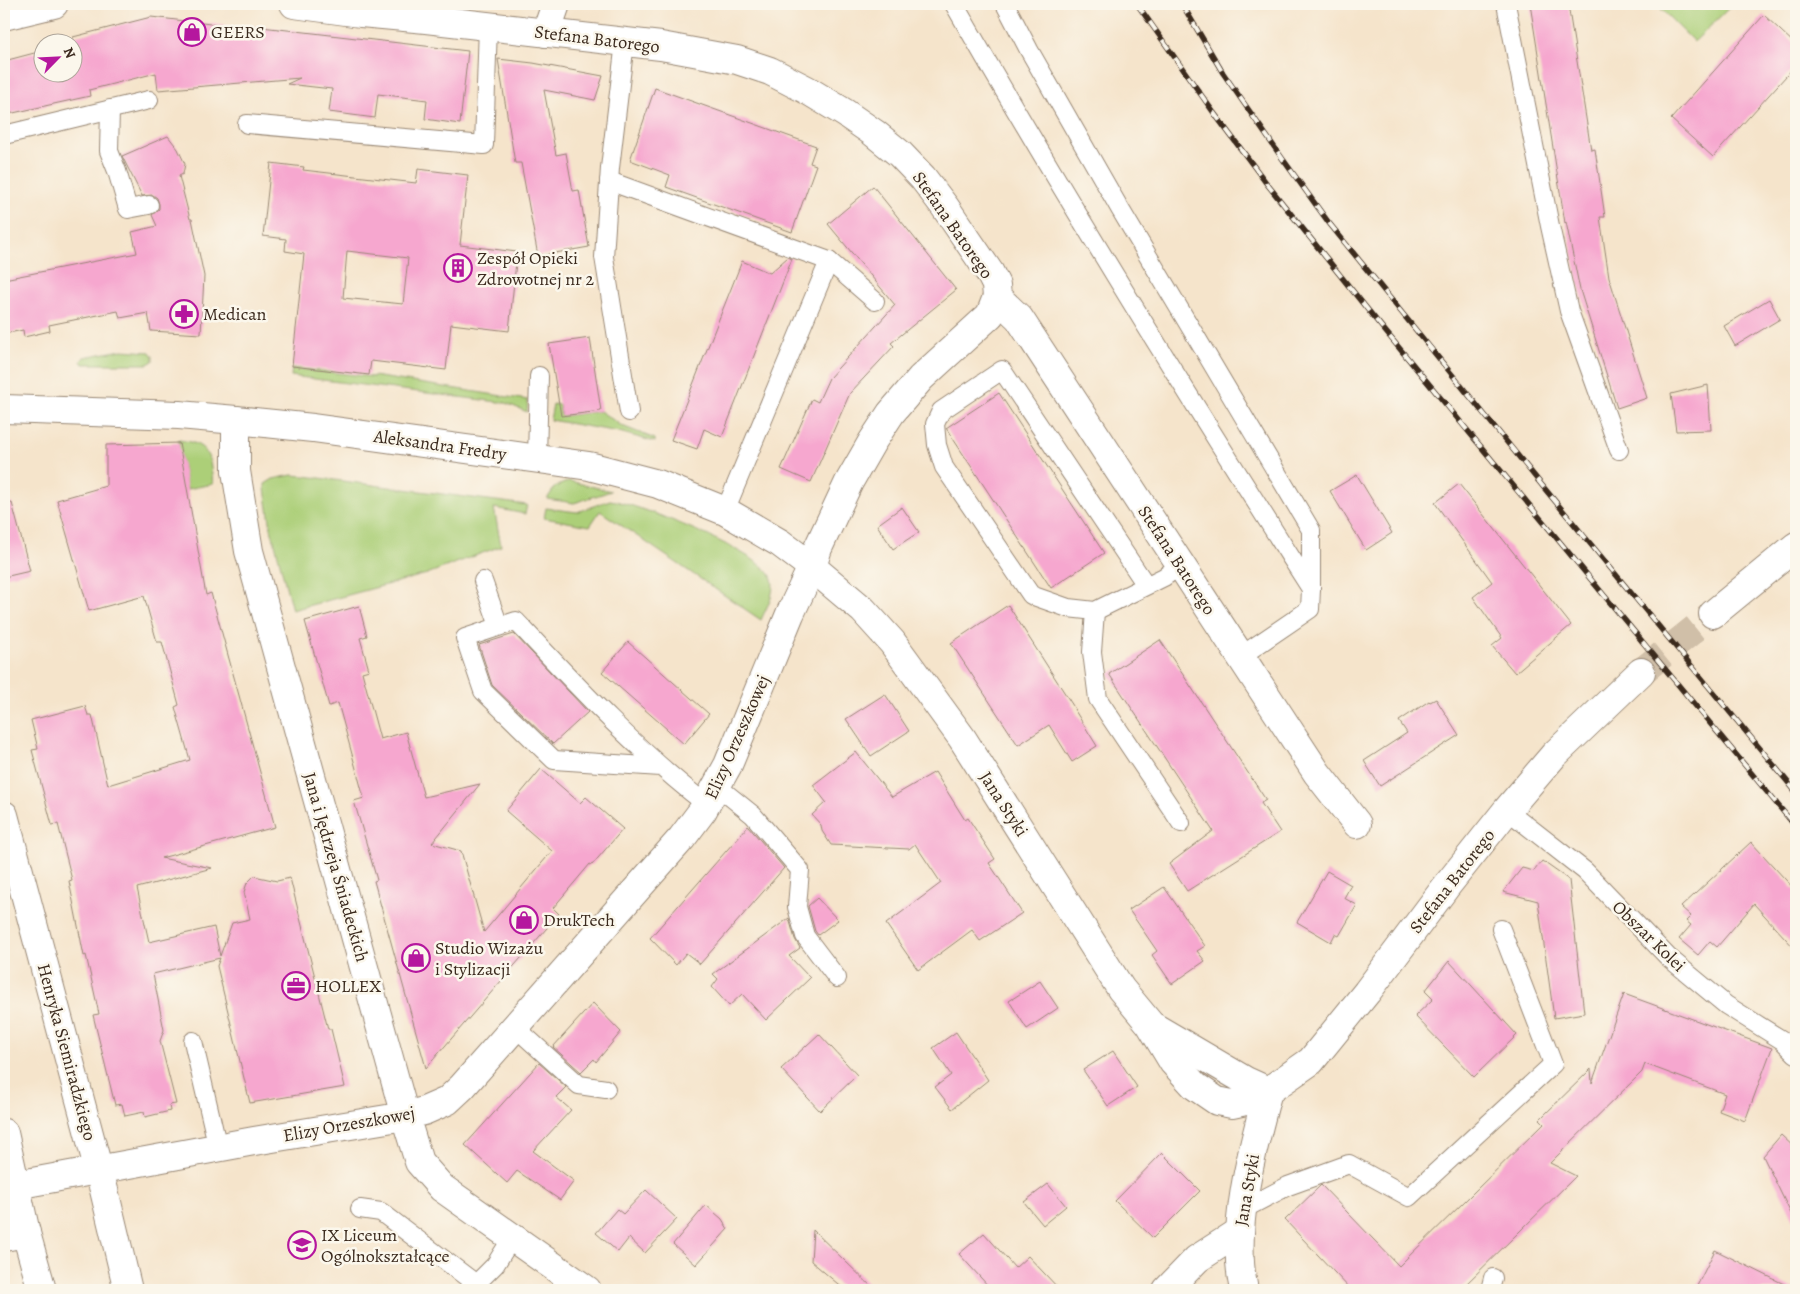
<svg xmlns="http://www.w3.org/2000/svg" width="1800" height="1294" font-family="Alegreya,serif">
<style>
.green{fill:#accf78;stroke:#747c4b}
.building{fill:#f6a7cf;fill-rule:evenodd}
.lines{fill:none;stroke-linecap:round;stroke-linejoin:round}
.tertiary-tunnel{stroke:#d0bfa8;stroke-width:28;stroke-dasharray:28 14;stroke-linecap:butt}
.service-casing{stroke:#988774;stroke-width:20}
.minor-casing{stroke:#988774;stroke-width:30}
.tertiary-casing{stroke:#988774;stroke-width:30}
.service{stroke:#fff;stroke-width:18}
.minor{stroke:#fff;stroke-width:28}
.tertiary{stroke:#fff;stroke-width:28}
.rail-casing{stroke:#3b2a1e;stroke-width:5.5}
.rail{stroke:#fbf7ec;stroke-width:4;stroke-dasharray:11;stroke-linecap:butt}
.labels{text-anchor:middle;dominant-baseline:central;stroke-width:5;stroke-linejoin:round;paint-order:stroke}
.poi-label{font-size:18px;fill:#3b2a1e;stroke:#fbf7ec;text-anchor:start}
.street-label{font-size:18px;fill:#3b2a1e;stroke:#fbf7ec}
</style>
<rect width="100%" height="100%" fill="#fbf7ec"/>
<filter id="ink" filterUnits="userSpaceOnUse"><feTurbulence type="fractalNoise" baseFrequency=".02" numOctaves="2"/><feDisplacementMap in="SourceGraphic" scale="10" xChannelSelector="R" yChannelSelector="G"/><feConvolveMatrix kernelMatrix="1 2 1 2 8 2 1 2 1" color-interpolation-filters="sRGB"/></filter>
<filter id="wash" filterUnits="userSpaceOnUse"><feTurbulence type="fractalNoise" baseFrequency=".0096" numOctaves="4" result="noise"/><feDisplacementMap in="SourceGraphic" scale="20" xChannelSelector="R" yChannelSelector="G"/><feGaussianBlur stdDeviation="1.12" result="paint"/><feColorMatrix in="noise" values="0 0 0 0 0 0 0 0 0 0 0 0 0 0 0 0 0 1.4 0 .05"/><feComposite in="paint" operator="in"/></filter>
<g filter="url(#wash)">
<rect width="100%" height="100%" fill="#f5e4cb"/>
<g class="green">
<polygon points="1666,4 1733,4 1694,42 1661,9"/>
<polygon points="122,350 150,352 153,356 153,361 148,364 83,364 81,361 84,357"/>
<polygon points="292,368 373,377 373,376 528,400 527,412 506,403 291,376"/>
<polygon points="553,404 559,405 561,416 600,411 622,426 655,439 655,442 619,432 550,420"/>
<path d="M178,440C210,443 210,456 213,484L187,489Z"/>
<polygon points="292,475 304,476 527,505 525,514 494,508 501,546 427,574 292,610 271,528 265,489 265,484 273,479"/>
<polygon points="569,481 611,491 574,503 547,499 555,487"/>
<path d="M610,500C638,504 759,552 771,576C777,591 767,606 761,620L600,511L590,526L544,518L546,508L577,512Z"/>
</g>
<g id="blocks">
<g class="building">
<polygon points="1530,4 1568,4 1591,150 1595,149 1605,217 1600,217 1609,277 1647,398 1617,408 1580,290 1566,222 1565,223"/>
<polygon points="1764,15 1796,45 1796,65 1713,157 1671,119"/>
<polygon points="151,17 253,29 253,26 468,51 460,124 425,119 427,100 378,94 375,118 329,112 332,89 287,84 300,78 158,90 156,73 89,90 90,96 4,115 4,61 42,51 42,72 72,72 72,44 74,43 73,37"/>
<polygon points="498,59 533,63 603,76 595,100 544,90 556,155 566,153 573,191 579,190 589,247 538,256 521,163 515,163"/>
<polygon points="655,88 816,146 810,163 816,165 792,232 666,187 670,175 630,160"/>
<polygon points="168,136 178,149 185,164 183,174 179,176 190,219 192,219 204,276 201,334 151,331 148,313 120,318 118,311 49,325 50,331 24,337 23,330 4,334 4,279 137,253 132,232 157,226 152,215 159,209 159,204 157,198 153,195 142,196 122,156"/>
<path d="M271,163L304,167L303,170L416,183L418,169L468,175L460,245L517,252L509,331L451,324L446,370L371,361L369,375L292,366L304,254L285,251L286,239L263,236ZM347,251L408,258L403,304L343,298Z"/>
<polygon points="873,186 956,290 891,343 894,346 850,393 811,482 781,469 812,399 818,402 829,378 895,305 828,224"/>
<polygon points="788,257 792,259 722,437 704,429 697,449 671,440 742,261 770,273"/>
<polygon points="1769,299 1780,319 1735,346 1724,326"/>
<polygon points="590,338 601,411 561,416 549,344"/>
<polygon points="1708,385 1711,430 1676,431 1671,394"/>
<polygon points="999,393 1104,553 1051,588 946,428"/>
<polygon points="179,443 206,595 211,593 275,827 161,858 212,868 137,888 149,942 214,927 220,956 232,923 250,919 244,892 247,883 254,876 277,881 290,878 328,1029 331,1029 345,1087 250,1103 217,966 220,958 153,974 164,1030 160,1041 176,1104 169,1105 170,1111 145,1117 144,1112 125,1116 122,1104 115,1105 93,1015 99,1014 86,955 84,956 69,881 72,880 58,824 52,825 32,750 38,749 31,720 85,706 88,715 92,715 108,785 190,760 175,707 179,705 162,642 157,642 144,596 89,611 57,500 106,486 106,445"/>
<polygon points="1357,475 1392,533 1366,550 1330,491"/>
<polygon points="1459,484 1571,625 1515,673 1492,646 1502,638 1473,597 1492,582 1435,503"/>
<polygon points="12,503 30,571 4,577 4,504"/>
<polygon points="902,507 919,532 893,549 877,525"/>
<polygon points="1008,605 1075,709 1074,709 1097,746 1072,762 1049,725 1018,745 951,643"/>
<polygon points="359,606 367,636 360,638 369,670 362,672 380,739 406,732 424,797 480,784 432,843 461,851 484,932 552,851 506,811 541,769 580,803 586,797 623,829 592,865 590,864 553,908 559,914 426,1068 374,881 377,880 354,801 364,798 338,703 329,706 305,621"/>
<polygon points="514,634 588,712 553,744 492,685 479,645"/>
<polygon points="1160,640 1266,800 1261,803 1280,832 1187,891 1169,864 1213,831 1109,674"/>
<polygon points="628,642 709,714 684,744 602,672"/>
<polygon points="885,694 909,731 871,756 846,719"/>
<polygon points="1436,699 1459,735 1380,786 1364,761 1407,733 1399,721 1429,701 1430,702"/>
<polygon points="856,752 892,797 935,772 965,820 968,818 995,859 989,863 1022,913 980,941 972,930 918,970 886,924 941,883 915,844 909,849 831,845 822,831 821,825 812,815 826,802 813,785"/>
<polygon points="748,826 784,868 700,964 686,953 676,965 650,938"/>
<polygon points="1751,842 1796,891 1796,950 1754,904 1717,947 1710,941 1698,955 1679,939 1691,925 1686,921 1691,916 1681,907"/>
<polygon points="1542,861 1569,880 1584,1013 1554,1018 1538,901 1503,892 1522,868 1534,871"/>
<polygon points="1327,871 1351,885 1344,898 1357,905 1339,936 1335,934 1331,942 1297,922"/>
<polygon points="1164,887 1205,946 1197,951 1205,961 1172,984 1152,955 1157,951 1129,910"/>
<polygon points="817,898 838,920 818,935 815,931 808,906"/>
<polygon points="789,918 795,939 800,948 789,956 810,978 766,1020 742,994 729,1006 712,987 718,979 713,974"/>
<polygon points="1449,961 1517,1035 1474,1077 1415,1016 1433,999 1425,991"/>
<polygon points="1040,981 1058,1008 1027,1029 1009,1001"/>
<polygon points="1624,994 1772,1048 1745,1121 1719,1111 1725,1094 1645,1064 1642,1072 1550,1163 1576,1176 1460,1290 1351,1290 1285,1220 1321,1185 1399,1266 1544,1123 1540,1119 1591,1069 1592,1083"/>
<polygon points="593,1003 621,1032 596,1062 594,1059 581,1072 553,1047"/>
<polygon points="956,1032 988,1080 952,1109 935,1087 951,1075 933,1048"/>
<polygon points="819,1034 857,1075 820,1111 781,1069"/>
<polygon points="1113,1051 1137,1087 1108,1106 1083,1070"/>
<polygon points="539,1063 566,1087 556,1097 571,1110 533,1151 574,1181 560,1200 517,1171 507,1183 465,1145"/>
<polygon points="1781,1135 1796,1149 1796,1224 1763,1156"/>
<polygon points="1162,1153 1200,1191 1153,1238 1115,1201"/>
<polygon points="1048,1184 1066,1206 1043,1225 1024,1202"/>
<polygon points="646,1190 677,1219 645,1253 629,1238 618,1252 596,1233 617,1209 623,1214"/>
<polygon points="706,1205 722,1219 728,1229 696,1265 673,1244"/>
<polygon points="813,1230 875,1290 845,1290 811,1261"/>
<polygon points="984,1233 1015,1268 1028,1256 1060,1290 990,1290 991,1289 959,1254"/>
<polygon points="1715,1250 1796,1290 1695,1290"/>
</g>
</g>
</g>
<g filter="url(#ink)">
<use href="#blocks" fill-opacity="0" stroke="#988774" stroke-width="1"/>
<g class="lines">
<polyline class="tertiary-tunnel" points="1641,672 1713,614"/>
<defs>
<g id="service">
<path d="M954,4C1067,202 1188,396 1311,589L1310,609L1241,656"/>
<polyline points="1005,4 1029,50 1120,209 1311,530 1311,589"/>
<polyline points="1506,4 1550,226 1569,311 1619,450"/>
<polyline points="625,42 610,168 604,257 629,412"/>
<polyline points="110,109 109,151 117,171 128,209 149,205"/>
<polyline points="247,124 484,145 488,26"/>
<polyline points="4,135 149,100"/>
<polyline points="609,181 829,261 875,301"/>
<polyline points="537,459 539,376"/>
<polyline points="725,511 829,261"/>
<polyline points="483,581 499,626"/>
<polyline points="1146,585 1002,370 941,411 935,424 937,445 944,467 1031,595 1068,608 1095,611 1164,577 1181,565"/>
<polyline points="1095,611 1092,652 1098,699 1181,823"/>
<path d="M661,767L554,760L483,691L465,638L516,621C577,686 635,749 706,804"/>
<polyline points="717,786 753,815 800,870 797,907 805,936 837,978"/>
<polyline points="1507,810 1585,871 1668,957 1726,1005 1782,1040 1796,1054"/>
<polyline points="515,1027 579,1085 606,1089"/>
<polyline points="193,1041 218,1148"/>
<polyline points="360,1209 381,1212 476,1284 495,1265 512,1238"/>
<polyline points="1242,1210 1288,1186 1349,1164 1409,1197 1553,1064 1501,929"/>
<polyline points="1490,1290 1493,1278"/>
</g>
<g id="minor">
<polyline points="294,4 361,13 426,19 661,46 737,60 770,71 807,90 845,113 874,133 900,154 923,178 945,207 990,273 996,285 997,297 1019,318 1317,773 1357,824"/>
<polyline points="4,16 54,4"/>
<polyline points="546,33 556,4"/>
<polyline points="236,420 236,471 249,551 405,1116 419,1162 442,1188 587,1290"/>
<polyline points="4,815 104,1190 128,1290"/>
<polyline points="4,1133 26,1233 42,1290"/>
<polyline points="16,1185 254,1141 405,1116 424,1111 447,1101 462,1087 682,838 703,810 728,765 790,614 812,567 818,548 849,482 872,442 891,413 921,378 990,315 997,297"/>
<polyline points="4,1237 26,1233"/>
<polyline points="1167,1290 1197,1259 1239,1232"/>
<path d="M1244,1290C1230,1231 1252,1150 1268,1091"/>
</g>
<g id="tertiary">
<polyline points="4,409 179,415 236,420 313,428 546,460 589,466 658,484 725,511 780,543 812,567 863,610 892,642 962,738 1121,989 1150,1024 1173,1062 1195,1086 1217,1101 1232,1104 1250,1100 1268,1091 1311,1061 1367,992 1445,888 1507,810 1554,755 1641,672"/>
<polyline points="1713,614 1796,546"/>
<polyline points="1154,1027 1246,1081 1268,1091"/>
</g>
</defs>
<use href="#service" class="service-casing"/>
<use href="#minor" class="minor-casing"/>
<use href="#tertiary" class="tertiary-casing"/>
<use href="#service" class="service"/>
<use href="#minor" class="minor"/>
<use href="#tertiary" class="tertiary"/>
<defs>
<g id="rail">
<polyline points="1137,4 1214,113 1267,184 1376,320 1796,827"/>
<polyline points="1182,4 1223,73 1282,158 1329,223 1545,489 1796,792"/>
</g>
</defs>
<use href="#rail" class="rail-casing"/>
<use href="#rail" class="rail"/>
</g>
</g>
<defs>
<symbol id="shop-ring" viewBox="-11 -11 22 22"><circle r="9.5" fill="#fbf7ec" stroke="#b5179e" stroke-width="1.5"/><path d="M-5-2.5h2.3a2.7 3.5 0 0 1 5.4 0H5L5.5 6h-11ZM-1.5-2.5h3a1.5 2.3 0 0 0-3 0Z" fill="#b5179e"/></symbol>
<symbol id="building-ring" viewBox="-11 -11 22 22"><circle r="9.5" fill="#fbf7ec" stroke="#b5179e" stroke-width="1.5"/><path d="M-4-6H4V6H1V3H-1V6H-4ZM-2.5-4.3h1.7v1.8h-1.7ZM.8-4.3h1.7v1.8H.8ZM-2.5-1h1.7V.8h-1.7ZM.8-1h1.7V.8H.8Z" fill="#b5179e"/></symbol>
<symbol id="pharmacy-ring" viewBox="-11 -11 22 22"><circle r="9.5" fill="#fbf7ec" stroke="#b5179e" stroke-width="1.5"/><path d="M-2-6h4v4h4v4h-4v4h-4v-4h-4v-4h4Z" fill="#b5179e"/></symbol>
<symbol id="office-ring" viewBox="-11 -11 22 22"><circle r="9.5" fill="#fbf7ec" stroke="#b5179e" stroke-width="1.5"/><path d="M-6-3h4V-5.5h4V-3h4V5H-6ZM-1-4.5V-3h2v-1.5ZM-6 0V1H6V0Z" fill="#b5179e"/></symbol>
<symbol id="school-ring" viewBox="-11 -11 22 22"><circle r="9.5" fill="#fbf7ec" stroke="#b5179e" stroke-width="1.5"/><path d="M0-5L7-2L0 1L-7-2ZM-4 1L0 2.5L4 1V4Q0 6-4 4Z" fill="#b5179e"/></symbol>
</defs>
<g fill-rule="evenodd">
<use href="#shop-ring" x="176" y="16" width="32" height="32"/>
<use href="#building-ring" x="442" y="252" width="32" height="32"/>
<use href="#pharmacy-ring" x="168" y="298" width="32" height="32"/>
<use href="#shop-ring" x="508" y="904" width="32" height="32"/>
<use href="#shop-ring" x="400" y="942" width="32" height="32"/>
<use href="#office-ring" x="280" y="970" width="32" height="32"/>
<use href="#school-ring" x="286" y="1229" width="32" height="32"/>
</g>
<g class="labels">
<g class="poi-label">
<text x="211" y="32">GEERS</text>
<text x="477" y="258">Zespół Opieki<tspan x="477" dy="21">Zdrowotnej nr 2</tspan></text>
<text x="203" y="314">Medican</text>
<text x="543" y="920">DrukTech</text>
<text x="435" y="948">Studio Wizażu<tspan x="435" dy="21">i Stylizacji</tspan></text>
<text x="315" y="986">HOLLEX</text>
<text x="321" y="1235">IX Liceum<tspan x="321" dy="21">Ogólnokształcące</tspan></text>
</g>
<g class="street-label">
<text transform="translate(597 39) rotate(7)">Stefana Batorego</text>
<text transform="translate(953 225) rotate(55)">Stefana Batorego</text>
<text transform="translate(440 445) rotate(8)">Aleksandra Fredry</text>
<text transform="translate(1177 560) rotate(57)">Stefana Batorego</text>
<text transform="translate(737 737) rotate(-66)">Elizy Orzeszkowej</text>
<text transform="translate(1004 804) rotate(57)">Jana Styki</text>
<text transform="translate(336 867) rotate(74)">Jana i Jędrzeja Śniadeckich</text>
<text transform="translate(1452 881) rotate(-52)">Stefana Batorego</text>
<text transform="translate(1649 936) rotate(44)">Obszar Kolei</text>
<text transform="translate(67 1052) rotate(75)">Henryka Siemiradzkiego</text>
<text transform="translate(349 1124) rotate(-10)">Elizy Orzeszkowej</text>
<text transform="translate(1247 1190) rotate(-80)">Jana Styki</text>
</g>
</g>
<rect width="1800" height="1294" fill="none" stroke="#fbf7ec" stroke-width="20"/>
<g transform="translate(58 58) rotate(66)"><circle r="24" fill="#fbf7ec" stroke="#aea59a"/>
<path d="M0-4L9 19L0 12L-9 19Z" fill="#b5179e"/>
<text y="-8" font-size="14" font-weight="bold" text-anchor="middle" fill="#3b2a1e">N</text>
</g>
</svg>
